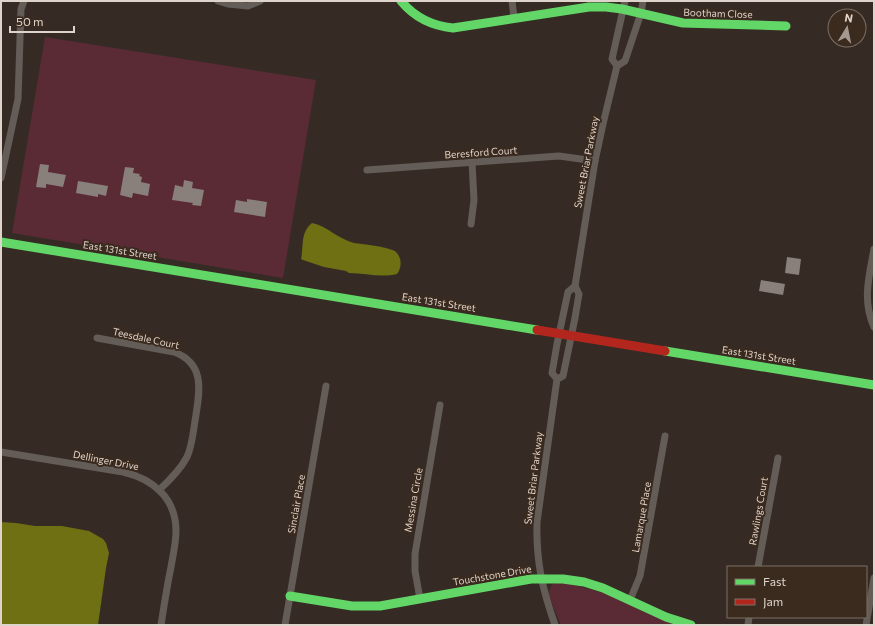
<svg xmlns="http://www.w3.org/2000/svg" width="875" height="626" font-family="Commissioner,sans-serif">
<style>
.green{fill:#5a2b35}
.water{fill:#6f6f13}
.building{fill:#897f7b}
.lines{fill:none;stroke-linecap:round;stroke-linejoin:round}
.street{stroke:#635c57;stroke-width:7}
.fast{stroke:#63d668;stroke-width:9}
.jam{stroke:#b3261e;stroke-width:9}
.labels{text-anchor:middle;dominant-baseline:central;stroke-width:4;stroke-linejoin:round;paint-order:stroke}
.street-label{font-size:10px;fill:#dfd4cc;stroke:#3b2a1e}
</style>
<rect width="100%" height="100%" fill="#352b24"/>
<g class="green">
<polygon points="45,37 316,80 283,278 12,233"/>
<polygon points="558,583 567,583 611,595 681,625 561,625 549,596 549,591 552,584"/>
</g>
<g class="water">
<path d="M312,223C327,226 338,239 354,243C362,244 391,247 396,252C402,258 402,267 397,274C381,278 365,273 349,273L346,271L324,267L303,260L301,259C304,245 300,233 312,223Z"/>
<polygon points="1,522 16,523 35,526 62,526 89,531 103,539 106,543 109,553 106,568 98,625 1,625"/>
</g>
<g class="building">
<polygon points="40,164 49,165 48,172 66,175 63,187 46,184 46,188 36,187"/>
<polygon points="125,167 134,168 133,173 140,174 139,176 142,177 141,182 150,184 148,196 133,193 132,198 120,195"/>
<polygon points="184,180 193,182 192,188 204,190 201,206 192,205 193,203 172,200 175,185 183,187"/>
<polygon points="78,181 108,186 106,196 98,194 98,197 76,193"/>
<polygon points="247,199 267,202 265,217 234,212 236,200 247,202"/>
<polygon points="787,257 801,259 799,275 785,273"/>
<polygon points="761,280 785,284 783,295 759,291"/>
</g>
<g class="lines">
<g class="street">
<polyline points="218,1 228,4 248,6 260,1"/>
<polyline points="512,1 514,18"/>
<polyline points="617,66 612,59 625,1"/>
<polyline points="367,170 559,156 595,161"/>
<polyline points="1,178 18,99 21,9 24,1"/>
<polyline points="471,224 474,200 472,162"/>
<path d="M874,249C869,276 862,301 874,327"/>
<path d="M97,338L174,352C207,364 199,394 195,421C193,433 192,446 187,457C180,470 170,480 159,490"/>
<polyline points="557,379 563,376 575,318 579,294 575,286 595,161 603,124 617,66 625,61 641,13 643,1"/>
<path d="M1,452L123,472C153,479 176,498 176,531C176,543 173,555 171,567C167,586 164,606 161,625"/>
<polyline points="758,567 778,458"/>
<polyline points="420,599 415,571 415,554 440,405"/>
<polyline points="630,600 640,576 665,436"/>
<polyline points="285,625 326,386"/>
<path d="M555,625C542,588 536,561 537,522L557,379L552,373L557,344L568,292L575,286"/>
<polyline points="748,625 749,617"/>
<polyline points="866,625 874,578"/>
</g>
<g class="fast">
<path d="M401,1C415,18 432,26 453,28L589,7H606L622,9L683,23L786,26"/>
<polyline points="1,242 537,330"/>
<polyline points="665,351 874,385"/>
<polyline points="290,596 352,606 380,606 531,579 563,579 584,582 603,588 666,617 691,625"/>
</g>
<polyline class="jam" points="537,330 665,351"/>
</g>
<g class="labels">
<g class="street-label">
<text transform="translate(718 13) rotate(2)">Bootham Close</text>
<text transform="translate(481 152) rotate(-4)">Beresford Court</text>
<text transform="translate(586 162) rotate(-79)">Sweet Briar Parkway</text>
<text transform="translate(120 250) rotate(9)">East 131st Street</text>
<text transform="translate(439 302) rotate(9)">East 131st Street</text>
<text transform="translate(146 338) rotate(12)">Teesdale Court</text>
<text transform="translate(759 355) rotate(9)">East 131st Street</text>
<text transform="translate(106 460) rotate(11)">Dellinger Drive</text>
<text transform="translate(533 478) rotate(-83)">Sweet Briar Parkway</text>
<text transform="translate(413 500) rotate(-80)">Messina Circle</text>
<text transform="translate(296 504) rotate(-80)">Sinclair Place</text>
<text transform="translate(758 511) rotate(-80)">Rawlings Court</text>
<text transform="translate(641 517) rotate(-80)">Lamarque Place</text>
<text transform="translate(492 575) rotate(-10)">Touchstone Drive</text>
</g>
</g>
<rect width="875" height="626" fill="none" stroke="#dfd4cc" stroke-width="4"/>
<rect x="727" y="566" width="140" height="52" fill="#3b2a1e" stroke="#7d6e64"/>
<rect x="735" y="579" width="20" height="6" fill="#63d668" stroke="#7d6e64"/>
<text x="763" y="586" font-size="12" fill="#dfd4cc">Fast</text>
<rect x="735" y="599" width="20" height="6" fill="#b3261e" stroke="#7d6e64"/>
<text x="763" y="606" font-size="12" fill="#dfd4cc">Jam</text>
<g transform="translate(847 28) rotate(10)"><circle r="19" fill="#3b2a1e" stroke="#7d6e64"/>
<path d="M0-3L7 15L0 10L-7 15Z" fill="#a49991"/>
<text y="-6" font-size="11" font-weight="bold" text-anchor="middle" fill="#dfd4cc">N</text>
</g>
<path d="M10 26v6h64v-6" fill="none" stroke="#dfd4cc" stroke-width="2"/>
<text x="16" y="26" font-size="12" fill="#dfd4cc" stroke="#3b2a1e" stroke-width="3" paint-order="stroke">50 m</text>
</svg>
